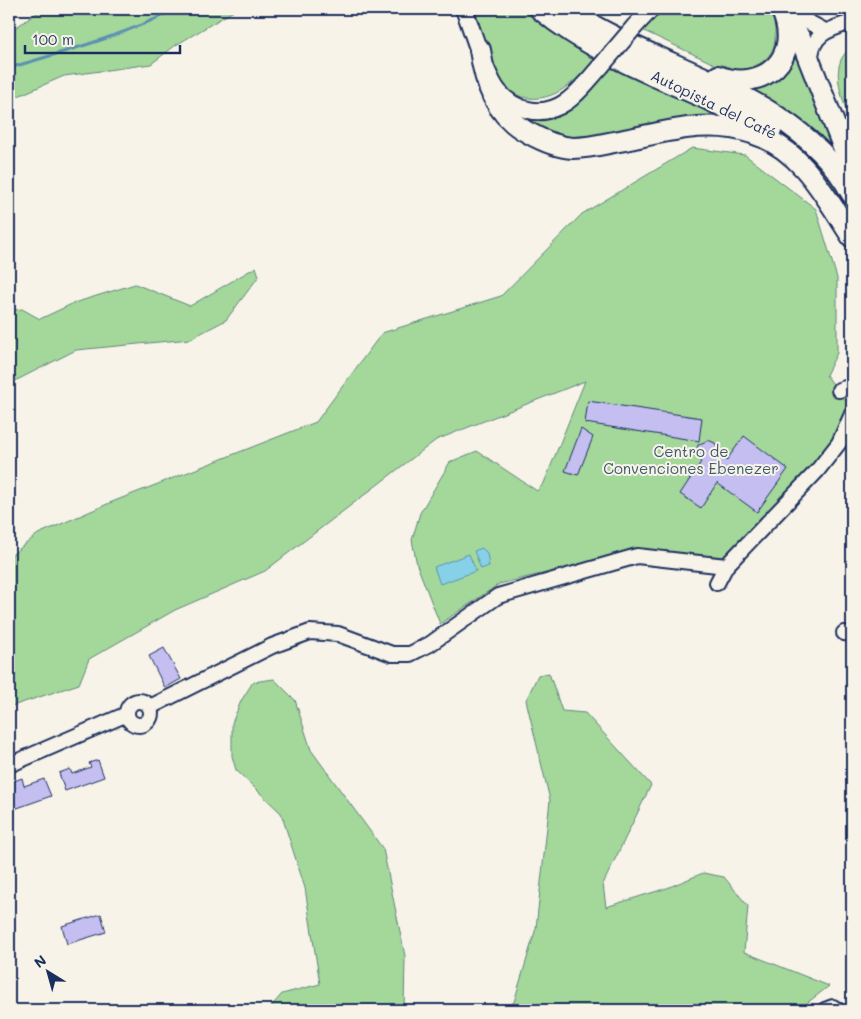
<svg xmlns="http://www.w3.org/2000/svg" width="861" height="1019" font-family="Mali,sans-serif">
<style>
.green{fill:#a4d89a;stroke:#60847c}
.water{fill:#87d1e8;stroke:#5c90b1}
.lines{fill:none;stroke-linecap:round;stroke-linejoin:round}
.stream{stroke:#5c90b1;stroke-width:3}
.building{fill:#c4bef1;stroke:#1b2f5e}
.minor-casing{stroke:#1b2f5e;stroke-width:18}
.major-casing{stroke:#1b2f5e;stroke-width:20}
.highway-casing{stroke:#1b2f5e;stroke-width:24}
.minor{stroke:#f7f3e8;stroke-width:14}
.major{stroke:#f7f3e8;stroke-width:16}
.highway{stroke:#f7f3e8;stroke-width:20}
.major-bridge-casing{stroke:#1b2f5e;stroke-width:20;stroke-linecap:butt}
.major-bridge{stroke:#f7f3e8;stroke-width:16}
.labels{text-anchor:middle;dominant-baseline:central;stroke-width:4;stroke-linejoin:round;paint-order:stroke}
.street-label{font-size:15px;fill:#1b2f5e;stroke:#f7f3e8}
.park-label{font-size:15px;fill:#3d596d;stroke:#f7f3e8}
</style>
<rect width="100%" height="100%" fill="#f7f3e8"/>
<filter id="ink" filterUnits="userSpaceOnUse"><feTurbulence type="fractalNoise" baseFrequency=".02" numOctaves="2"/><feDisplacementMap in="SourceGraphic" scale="10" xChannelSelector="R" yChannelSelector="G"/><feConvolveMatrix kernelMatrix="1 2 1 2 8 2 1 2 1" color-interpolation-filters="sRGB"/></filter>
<g filter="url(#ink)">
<g class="green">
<polygon points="43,9 237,9 176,45 151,64 64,76 9,100 9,32"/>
<path d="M474,9H531L599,55C579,77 556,105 522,97C517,95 510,92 506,88C488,67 482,34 474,9Z"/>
<path d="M660,9H767C773,14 774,22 775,30C778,60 755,70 729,71L642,30Z"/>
<polygon points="794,40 844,166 744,91 763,86"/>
<path d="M852,48V126C845,105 825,63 852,48Z"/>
<path d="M613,64L753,127L560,141L514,115C564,133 584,98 613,64Z"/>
<polygon points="692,148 745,155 816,209 837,278 837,353 826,375 849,405 825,454 797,486 724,557 642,550 499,584 440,624 417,565 412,540 420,513 450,462 477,451 537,491 544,483 585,381 436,440 265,571 175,610 89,659 79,684 9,707 9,557 38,534 112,502 316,422 382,333 501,296 582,214"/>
<polygon points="256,267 259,276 226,320 190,339 76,350 9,384 9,311 22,309 40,319 74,303 135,284 190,306"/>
<polygon points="549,673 562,711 585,713 651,785 603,884 606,907 667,888 703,873 724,877 748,906 744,952 829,986 798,1010 503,1010 514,1002 536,928 550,800 526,700 538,675"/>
<polygon points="274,679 295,700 311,750 383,849 405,956 404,1010 268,1010 282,994 320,984 305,888 281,813 236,770 232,756 232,723 241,701 253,682"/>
</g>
<g class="water">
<polygon points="482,548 487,553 489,566 481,569 474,551"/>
<polygon points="469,554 476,571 440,584 434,567"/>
</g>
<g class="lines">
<path class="stream" d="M9,68C63,52 126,35 176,9"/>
</g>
<g class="building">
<polygon points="588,401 702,418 699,441 585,423"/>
<polygon points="581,429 593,437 578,475 565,471"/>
<polygon points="744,436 788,469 757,512 717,483 701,508 680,494 701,462 696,455 698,445 708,440 715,443 726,461"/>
<polygon points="164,648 181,679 165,688 149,656"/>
<polygon points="98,760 104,777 65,791 59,773 70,769 72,774 91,767 89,763"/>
<polygon points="22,778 24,786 44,779 51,796 9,811 9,783"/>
<polygon points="101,914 106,932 67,944 62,926"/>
</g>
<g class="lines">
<defs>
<g id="minor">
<polyline points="784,9 825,31"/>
<path d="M811,61C810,34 830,29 852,22"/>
<polyline points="839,390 852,386"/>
<polyline points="717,583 726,566 817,471 839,443 852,414"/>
<polyline points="844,633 852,634"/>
<circle cx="139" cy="713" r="12"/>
<polyline points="150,707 272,646 310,632 338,634 392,654 410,654 430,644 498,596 637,556 726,566"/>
<polyline points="9,765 127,714"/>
<polyline points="825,1010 833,1007 837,1010"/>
</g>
<g id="major">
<path d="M464,9C472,29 485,75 498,91C515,112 543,118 566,102C579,93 590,78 601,66"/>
<polyline points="635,26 651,9"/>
</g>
<g id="highway">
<path d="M540,9C607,65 695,88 771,130"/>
<path d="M566,9C657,71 798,92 852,194"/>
<polyline points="788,18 802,42 852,169"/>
<path d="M480,50C485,83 495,115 527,132C541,140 556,147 573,148C587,148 600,145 614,142C660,134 706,117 752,133C802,149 825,196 852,237"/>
<path d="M718,76C763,93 803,58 782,11"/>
</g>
</defs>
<use href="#minor" class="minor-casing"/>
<use href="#major" class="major-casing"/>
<use href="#highway" class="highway-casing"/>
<use href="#minor" class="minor"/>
<use href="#major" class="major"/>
<use href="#highway" class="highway"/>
<defs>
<polyline id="major-bridge" points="601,66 635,26"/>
</defs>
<use href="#major-bridge" class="major-bridge-casing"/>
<use href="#major-bridge" class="major-bridge"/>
</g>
</g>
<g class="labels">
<g class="street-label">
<text transform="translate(714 104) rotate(26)">Autopista del Café</text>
</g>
<g class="park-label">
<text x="691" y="451">Centro de<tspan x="691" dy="17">Convenciones Ebenezer</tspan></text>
</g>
</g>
<rect width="861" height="1019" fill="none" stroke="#f7f3e8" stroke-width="30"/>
<rect x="15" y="15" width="831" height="989" fill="none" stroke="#1b2f5e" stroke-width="2" filter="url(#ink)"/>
<g transform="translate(48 972) rotate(323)" stroke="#f7f3e8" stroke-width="4" paint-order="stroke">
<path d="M0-4L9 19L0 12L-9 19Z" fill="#1b2f5e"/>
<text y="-8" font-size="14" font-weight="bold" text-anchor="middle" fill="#1b2f5e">N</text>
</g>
<path d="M25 45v8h155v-8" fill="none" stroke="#1b2f5e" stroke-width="2.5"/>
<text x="32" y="45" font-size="15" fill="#1b2f5e" stroke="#f7f3e8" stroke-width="4" paint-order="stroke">100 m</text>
</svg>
